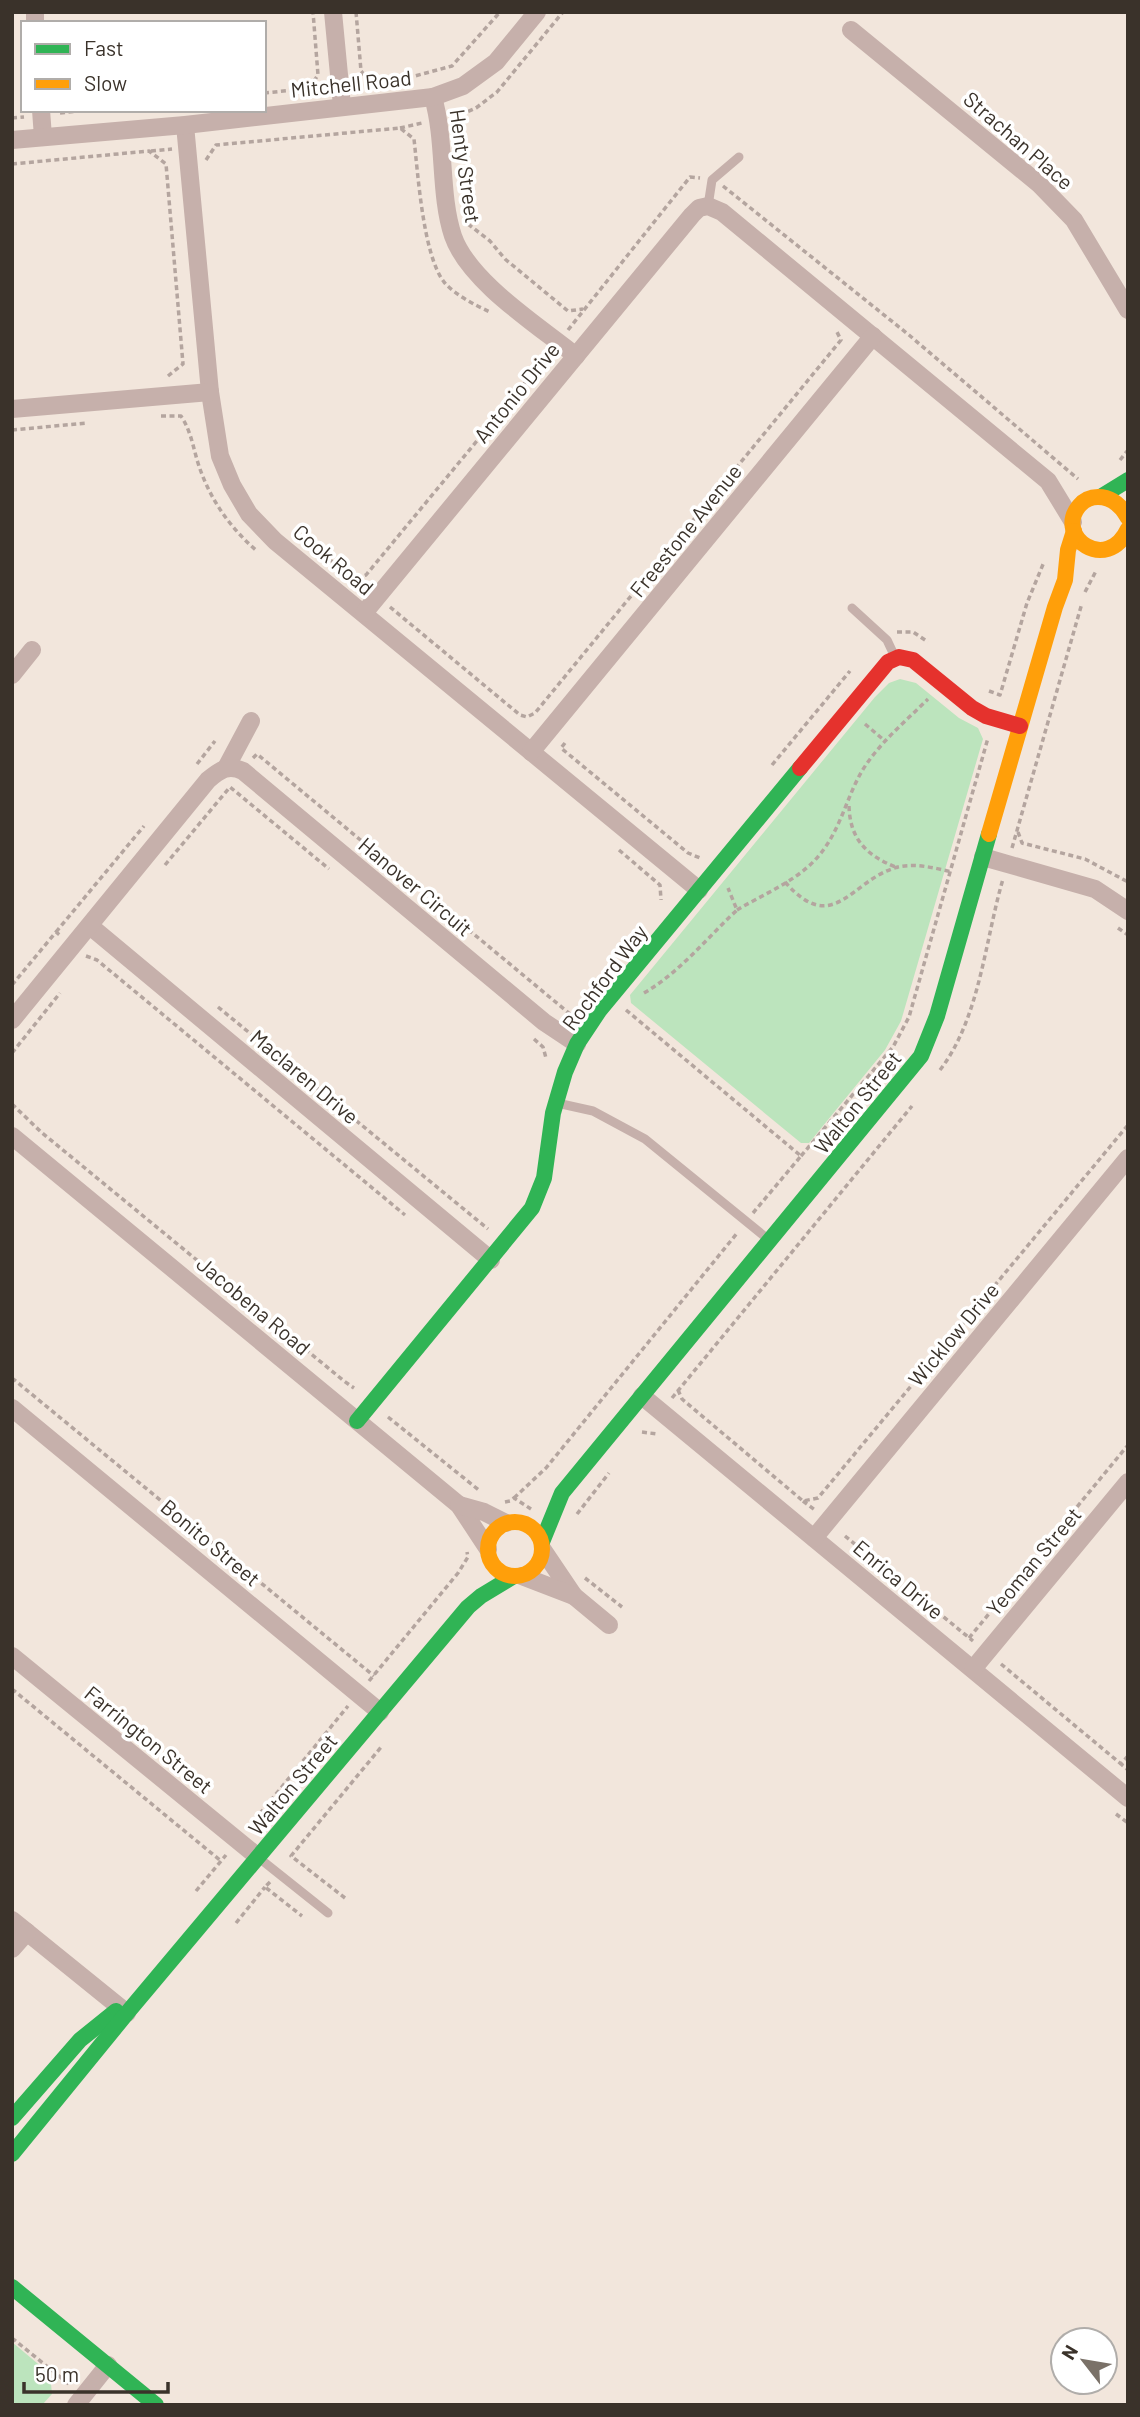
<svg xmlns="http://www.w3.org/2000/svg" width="1140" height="2417" font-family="Barlow,sans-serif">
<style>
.green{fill:#bce4bd}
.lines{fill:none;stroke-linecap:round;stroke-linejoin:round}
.path{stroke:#b4a59f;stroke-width:3.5;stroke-dasharray:5 3.5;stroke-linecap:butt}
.lane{stroke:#c6b0ab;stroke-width:9}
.street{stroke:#c6b0ab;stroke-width:18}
.fast{stroke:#30b455;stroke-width:16}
.slow{stroke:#ff9f0a;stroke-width:16}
.jam{stroke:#e5322d;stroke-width:16}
.labels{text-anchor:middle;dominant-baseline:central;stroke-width:7;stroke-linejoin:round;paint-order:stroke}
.street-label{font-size:21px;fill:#3a322a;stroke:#fff}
</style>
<rect width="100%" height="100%" fill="#f2e6dc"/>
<g class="green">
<polygon points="900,679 916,683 959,718 978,728 983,739 901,1021 885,1050 809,1143 801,1143 631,1003 630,995 875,697 889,683"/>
<polygon points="12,2342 50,2374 52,2394 42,2405 12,2405"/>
</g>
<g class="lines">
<g class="path">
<polyline points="356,12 361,71 371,83"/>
<polyline points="357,84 411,77 452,66 500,12"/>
<polyline points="309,88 318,75 313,12"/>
<polyline points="264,93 325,87"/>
<polyline points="60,113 89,110"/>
<polyline points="12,118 24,117"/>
<polyline points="456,122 460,115 476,108 497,92 563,12"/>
<polyline points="400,128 422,123"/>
<polyline points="151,151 172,149"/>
<path d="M206,160L216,145L400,128L414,139C418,174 423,255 444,282C455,295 475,305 490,312"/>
<polyline points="12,164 149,151 166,164 183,364 168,376"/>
<polyline points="723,186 909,335 1078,479"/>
<polyline points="468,224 490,241 505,259 568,311 583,309"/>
<polyline points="568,330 690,177 700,178"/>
<path d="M161,416H181C191,431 193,447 198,463C209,498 230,528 257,551"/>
<polyline points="12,430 87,423"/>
<polyline points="1120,460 1128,450"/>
<polyline points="324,555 352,577 360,577"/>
<polyline points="365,587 361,584 360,577 366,575 548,355"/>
<polyline points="1085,592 1096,571"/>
<polyline points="390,607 520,715 527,717 535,713 841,340 836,330"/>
<polyline points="897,632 913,632 928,642"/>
<polyline points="989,691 1000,695 1027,603 1044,562"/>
<polyline points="865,724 885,741"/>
<polyline points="565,743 561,748 688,853 700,858"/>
<polyline points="253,758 257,754 570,1014"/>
<polyline points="197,764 215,741"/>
<polyline points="772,765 850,671"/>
<path d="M849,806C850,840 867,856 898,868"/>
<polyline points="1018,832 1022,843 1085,859 1128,882"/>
<polyline points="1012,848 1082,603"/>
<polyline points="619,850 660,885 661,900"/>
<polyline points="165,865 230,787 329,869"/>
<path d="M785,882C834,938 851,879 898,867C916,863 935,868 952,872"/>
<path d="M737,910C762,895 794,882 814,861C840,834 845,800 862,771C879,743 905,722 928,699"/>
<polyline points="1118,928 1128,935"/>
<polyline points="56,932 144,826"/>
<polyline points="86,956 97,960 405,1215"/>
<polyline points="12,985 56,932 61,936"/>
<path d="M644,993C680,972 706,939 737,910L728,888"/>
<polyline points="218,1007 488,1229"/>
<polyline points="626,1010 801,1156 753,1213"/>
<polyline points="534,1039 543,1047 546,1058"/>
<polyline points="12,1053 60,993"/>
<path d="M940,1070C980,1018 985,940 1003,879"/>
<polyline points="12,1104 41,1132 344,1381 354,1388"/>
<polyline points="801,1156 893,1047 909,1017 988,738"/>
<polyline points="12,1378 374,1676"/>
<polyline points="678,1390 682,1399 803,1501 818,1498 1128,1125"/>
<polyline points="672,1398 912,1106"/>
<polyline points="388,1417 480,1491"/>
<polyline points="642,1432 657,1434"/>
<polyline points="514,1498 546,1468 738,1232"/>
<polyline points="803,1501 815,1510"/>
<polyline points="505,1502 510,1501 514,1498 531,1509"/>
<polyline points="577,1514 609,1473"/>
<polyline points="845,1536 973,1641"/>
<polyline points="585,1578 622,1607"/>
<polyline points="969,1638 1128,1445"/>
<polyline points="1001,1664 1121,1764"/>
<polyline points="369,1681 458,1573 468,1557 467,1552"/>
<polyline points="12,1689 221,1861"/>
<polyline points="1128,1756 1121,1764 1128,1770"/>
<polyline points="1116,1814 1128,1823"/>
<polyline points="249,1827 348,1706"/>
<polyline points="270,1882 265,1887 302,1916"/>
<polyline points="196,1891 226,1855"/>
<polyline points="345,1898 291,1856 382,1746"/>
<polyline points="236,1923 265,1887"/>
<polyline points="12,2338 70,2385"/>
</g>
<g class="lane">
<polyline points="708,206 712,180 739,157"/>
<polyline points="852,608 887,640 895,657"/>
<polyline points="557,1103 593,1111 645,1139 769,1240"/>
<polyline points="259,1858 328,1913"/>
</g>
<g class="street">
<polyline points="35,12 35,23"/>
<polyline points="333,12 342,106"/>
<polyline points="851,30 1039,184 1074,220 1128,310"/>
<path d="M433,97C446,142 439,194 453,236C469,282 539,326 576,356"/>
<polyline points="41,110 43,137"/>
<polyline points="185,125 210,392 220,456 232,485 249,514 275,541 699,890"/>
<polyline points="12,140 185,125 433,97 463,86 496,62 537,12"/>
<polyline points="12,409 210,392"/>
<polyline points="364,613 692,215 699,208 708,206 722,212 1048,481 1073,522"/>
<polyline points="12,675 32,650"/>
<polyline points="531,752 873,336"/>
<polyline points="226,768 251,721"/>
<polyline points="983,857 1095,889 1128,911"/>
<polyline points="90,926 491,1260"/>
<path d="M12,1020L208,780C220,770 228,764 243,771L544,1022L577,1044"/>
<polyline points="12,1136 459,1505 488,1549"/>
<polyline points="642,1396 1128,1798"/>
<polyline points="12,1408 380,1712"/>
<polyline points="459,1505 484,1512 506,1523"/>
<polyline points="814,1538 1128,1158"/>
<polyline points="543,1550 574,1596 609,1625"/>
<polyline points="522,1576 574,1596"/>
<polyline points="12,1656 258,1857"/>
<polyline points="973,1669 1128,1482"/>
<polyline points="12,1920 127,2013"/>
<polyline points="12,1949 27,1932"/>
<polyline points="76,2405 108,2365"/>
</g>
<g class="fast">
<polyline points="1102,496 1128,480"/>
<polyline points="357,1421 532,1208 544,1178 553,1113 565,1072 577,1044 599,1011 800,768"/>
<polyline points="542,1542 562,1493 921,1056 937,1016 989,834"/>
<polyline points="12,2118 80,2040 116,2011"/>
<polyline points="12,2154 127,2013 468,1607 481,1596 514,1576"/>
<polyline points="12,2287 156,2405"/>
</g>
<g class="slow">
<path d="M1128,518C1122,507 1113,497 1098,497C1091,497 1084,500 1079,506C1054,537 1107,574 1128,529"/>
<polyline points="989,834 1055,607 1065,580 1068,550 1074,531"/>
<circle cx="515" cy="1549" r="27"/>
</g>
<polyline class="jam" points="800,768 888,662 899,657 913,660 972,708 986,716 1020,726"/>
</g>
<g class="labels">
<g class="street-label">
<text transform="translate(351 83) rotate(-6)">Mitchell Road</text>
<text transform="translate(1019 140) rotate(41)">Strachan Place</text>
<text transform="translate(466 166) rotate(82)">Henty Street</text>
<text transform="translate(516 392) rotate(-51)">Antonio Drive</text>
<text transform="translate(685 530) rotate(-51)">Freestone Avenue</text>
<text transform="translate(334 559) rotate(40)">Cook Road</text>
<text transform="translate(416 886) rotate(40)">Hanover Circuit</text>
<text transform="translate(604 977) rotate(-53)">Rochford Way</text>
<text transform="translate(305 1076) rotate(40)">Maclaren Drive</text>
<text transform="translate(857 1102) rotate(-51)">Walton Street</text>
<text transform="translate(254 1305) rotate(40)">Jacobena Road</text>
<text transform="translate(953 1334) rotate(-50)">Wicklow Drive</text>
<text transform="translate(211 1542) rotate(40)">Bonito Street</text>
<text transform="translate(1033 1561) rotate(-50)">Yeoman Street</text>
<text transform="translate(899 1579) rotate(40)">Enrica Drive</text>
<text transform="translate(149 1739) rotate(39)">Farrington Street</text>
<text transform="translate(292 1784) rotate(-50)">Walton Street</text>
</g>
</g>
<rect width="1140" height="2417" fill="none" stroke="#3a322a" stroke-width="28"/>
<rect x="21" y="21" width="245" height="91" fill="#ffffff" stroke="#b0adaa" stroke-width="2"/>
<rect x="35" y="44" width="35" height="10" fill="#30b455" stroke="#b0adaa" stroke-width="2"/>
<text x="84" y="56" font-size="21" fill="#3a322a">Fast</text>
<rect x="35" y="79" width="35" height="10" fill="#ff9f0a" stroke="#b0adaa" stroke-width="2"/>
<text x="84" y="91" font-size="21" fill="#3a322a">Slow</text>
<g transform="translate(1084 2361) rotate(301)"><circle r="33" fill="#ffffff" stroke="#b0adaa" stroke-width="2"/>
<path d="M0-5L12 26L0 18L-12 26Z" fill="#7a7168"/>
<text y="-10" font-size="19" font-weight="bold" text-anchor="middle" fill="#3a322a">N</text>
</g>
<path d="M24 2382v10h144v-10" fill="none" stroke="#3a322a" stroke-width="3.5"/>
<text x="35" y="2382" font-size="21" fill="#3a322a" stroke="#ffffff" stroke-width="5" paint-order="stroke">50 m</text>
</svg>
